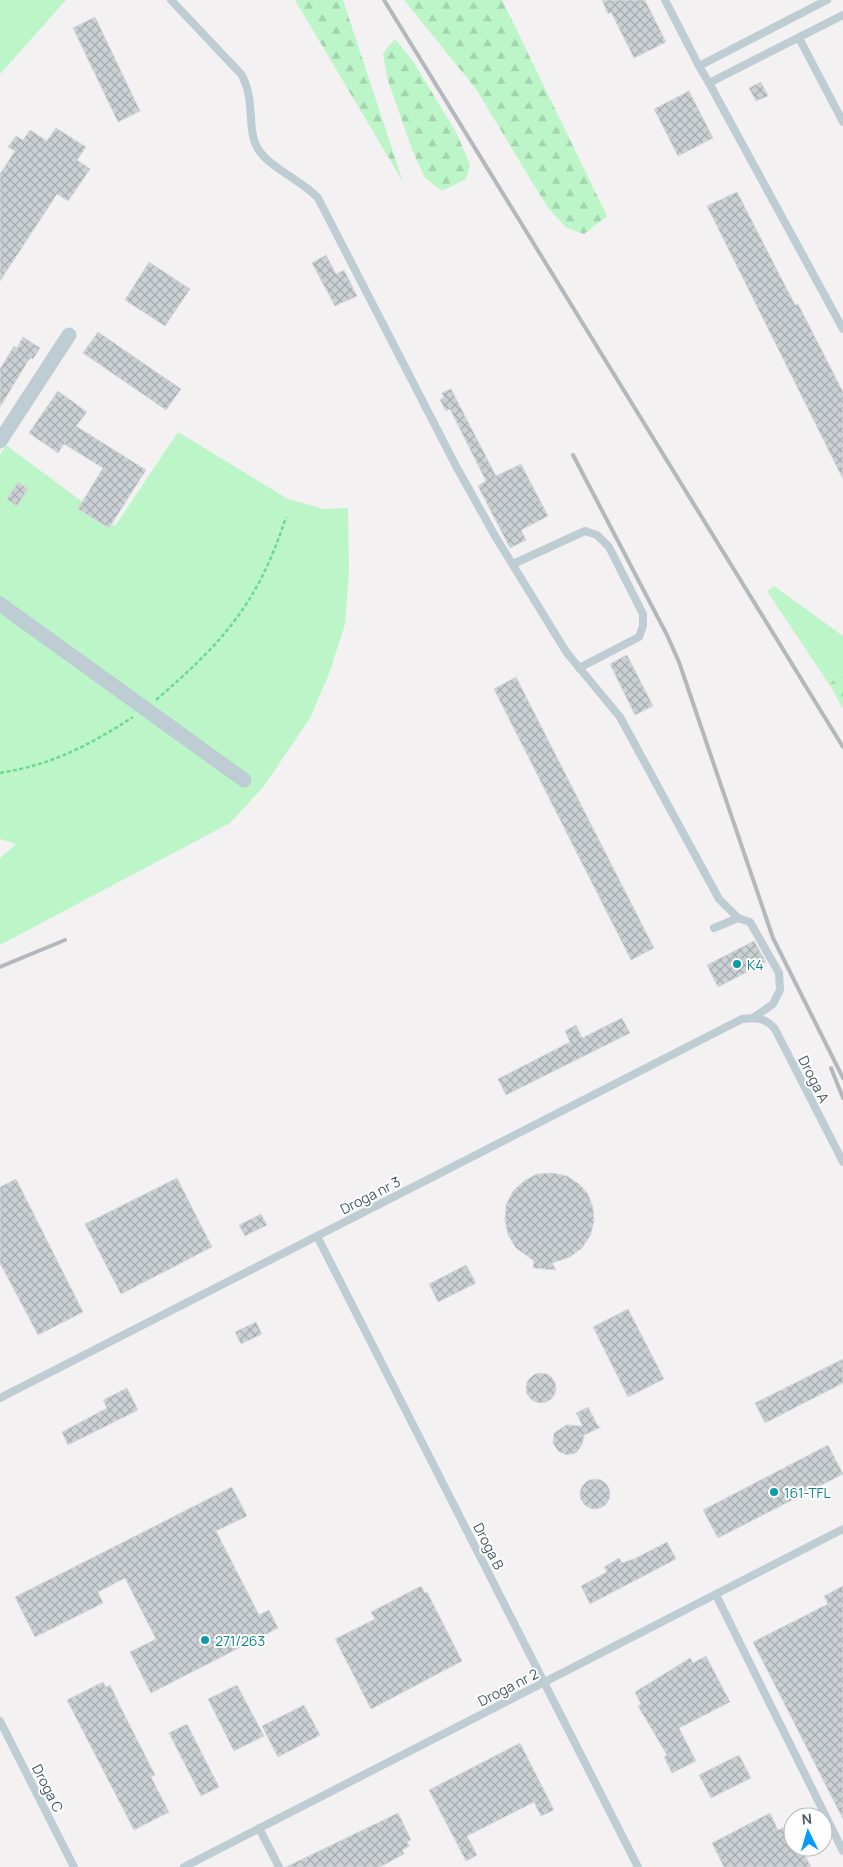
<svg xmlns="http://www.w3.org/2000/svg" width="843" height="1867" font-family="Manrope,sans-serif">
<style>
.grass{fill:#bcf5c8}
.forest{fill:url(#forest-firs)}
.building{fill:url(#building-cross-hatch);stroke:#d5d9de}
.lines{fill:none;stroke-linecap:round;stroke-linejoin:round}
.path{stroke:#6fd892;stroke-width:2.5;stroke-dasharray:4 2.5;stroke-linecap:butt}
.service{stroke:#beccd3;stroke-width:8}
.minor{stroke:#beccd3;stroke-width:15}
.rail{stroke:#b3b8bd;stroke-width:4}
.culture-dot{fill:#0f9aa8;stroke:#fff;stroke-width:2}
.labels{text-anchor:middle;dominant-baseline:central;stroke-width:4;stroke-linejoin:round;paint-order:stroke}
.culture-label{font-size:14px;fill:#0d838f;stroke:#fff;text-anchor:start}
.street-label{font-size:14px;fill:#475a62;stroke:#fff}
</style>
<defs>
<pattern id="forest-firs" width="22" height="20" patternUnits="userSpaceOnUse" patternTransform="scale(1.25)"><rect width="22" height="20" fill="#bcf5c8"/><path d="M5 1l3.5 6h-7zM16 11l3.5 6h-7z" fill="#a3d4ae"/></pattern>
<pattern id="building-cross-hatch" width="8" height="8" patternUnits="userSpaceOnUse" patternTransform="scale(1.25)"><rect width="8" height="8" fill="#cbd0d4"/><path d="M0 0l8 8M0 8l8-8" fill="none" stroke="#a7acaf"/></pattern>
</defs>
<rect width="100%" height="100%" fill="#f4f1f2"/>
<g class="grass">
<polygon points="0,0 66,0 0,74"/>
<polygon points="178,432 288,499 323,509 348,508 349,571 345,624 329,674 310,718 264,786 230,823 0,945 0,858 16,844 0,839 0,455 6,445 115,526"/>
<polygon points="774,586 843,636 843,674 829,684 767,591"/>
</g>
<g class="forest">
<polygon points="295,0 343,0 403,182"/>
<polygon points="404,0 502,0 607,216 584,234 567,228 548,208 476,89"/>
<polygon points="395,39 413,61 457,134 470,165 466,179 442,191 425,178 413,152 387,78 383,53"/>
<polygon points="843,674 843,709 829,684"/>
</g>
<g class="building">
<polygon points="602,0 645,0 666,42 634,58 611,12 608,14"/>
<polygon points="95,17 140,111 118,122 73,28"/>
<polygon points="761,82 768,96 756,101 749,88"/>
<polygon points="689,91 713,138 678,156 654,109"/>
<polygon points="56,128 86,147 77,160 90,169 68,201 57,194 0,281 0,174 15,151 8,147 16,136 23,140 30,130 47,141"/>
<polygon points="737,192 795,305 798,304 843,392 843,479 707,206"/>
<polygon points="326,255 336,274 344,270 357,296 335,306 312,263"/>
<polygon points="149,262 190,289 165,326 125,300"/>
<polygon points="98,332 181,389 166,410 83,353"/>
<polygon points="23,337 40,348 33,359 31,358 28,361 0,407 0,369 14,346 17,348"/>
<polygon points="451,389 496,476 521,464 548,516 521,530 526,540 510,548 478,486 486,481 450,409 446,411 440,400 444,397 442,393"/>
<polygon points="58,391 87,412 76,426 146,470 109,528 78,509 103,468 64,444 58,453 29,433"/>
<polygon points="18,482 28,489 17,506 7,499"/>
<polygon points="627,655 653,706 635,715 610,664"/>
<polygon points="516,677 654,948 631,960 494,689"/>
<polygon points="754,941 766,962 718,987 707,965"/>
<polygon points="622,1018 630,1033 506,1095 498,1079 570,1042 565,1031 576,1025 582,1038"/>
<polygon points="552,1173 567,1176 579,1184 588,1194 593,1208 594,1222 590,1236 582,1248 570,1257 552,1263 556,1270 533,1268 534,1261 516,1248 508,1235 505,1220 506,1205 513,1191 524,1181 537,1174"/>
<polygon points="177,1178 212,1247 121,1294 85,1224"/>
<polygon points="16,1179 83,1312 38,1335 0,1263 0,1187"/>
<polygon points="261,1214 267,1225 245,1236 239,1225"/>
<polygon points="466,1265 476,1283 438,1302 429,1284"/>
<polygon points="628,1309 664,1379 628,1397 593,1327"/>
<polygon points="256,1322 262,1334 241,1344 235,1332"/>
<polygon points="843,1359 843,1383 765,1423 755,1403"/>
<circle cx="541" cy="1388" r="15"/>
<polygon points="127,1388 138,1410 68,1445 62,1432 107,1408 103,1400"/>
<polygon points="588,1407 598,1426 601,1427 584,1435 582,1445 576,1453 567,1455 558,1451 553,1443 554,1433 566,1425 583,1426 576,1413"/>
<polygon points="828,1445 843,1474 718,1538 703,1510"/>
<circle cx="595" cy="1494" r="15"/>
<polygon points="232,1487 247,1516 216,1531 259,1615 269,1610 278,1628 151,1693 130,1652 156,1639 125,1578 98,1592 103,1603 35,1637 15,1597"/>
<polygon points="667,1542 676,1559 590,1604 581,1586 607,1572 604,1567 619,1558 622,1563 636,1558"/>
<polygon points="421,1586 425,1593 427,1592 462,1661 371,1709 335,1639 375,1619 371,1612"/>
<polygon points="843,1586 843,1819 753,1642 828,1604 824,1596"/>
<polygon points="706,1656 730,1702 679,1728 696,1761 672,1773 664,1757 667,1755 638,1706 641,1704 635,1692 690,1658 693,1663"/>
<polygon points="103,1682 106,1687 110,1685 120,1706 155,1775 151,1777 169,1812 134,1830 67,1700"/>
<polygon points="237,1685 264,1736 234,1751 208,1699"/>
<polygon points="304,1705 320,1735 278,1757 262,1726"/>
<polygon points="187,1724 219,1787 201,1796 169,1733"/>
<polygon points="520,1743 554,1810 541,1816 534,1802 467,1836 477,1855 466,1861 429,1790"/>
<polygon points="739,1755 751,1778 711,1798 699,1775"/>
<polygon points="398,1813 411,1840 407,1842 409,1846 402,1850 404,1854 380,1867 286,1867"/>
<polygon points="770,1813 778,1830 789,1825 793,1832 793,1847 801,1847 811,1867 724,1867 712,1843"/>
</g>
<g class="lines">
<g class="path">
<path d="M156,700C223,642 258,604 286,517"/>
<path d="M0,773C54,764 88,746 133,717"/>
</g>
<g class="service">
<path d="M171,0L241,74C256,99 246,129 258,149C270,168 301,180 318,198L456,466L495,536L567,653L620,717L719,899L738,918"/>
<polyline points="665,0 699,66 827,0"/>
<polyline points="843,15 709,83 843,329"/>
<polyline points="799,38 843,122"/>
<polyline points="699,66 709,83"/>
<polyline points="513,564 585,531 597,535 609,547 643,614 643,626 639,637 579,668"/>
<polyline points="714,928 738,918 750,922 779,973 780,990 773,1004 753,1018"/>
<polyline points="317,1236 638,1867"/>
<path d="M0,1398L742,1019C756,1017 766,1018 775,1029L843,1162"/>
<polyline points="716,1595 843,1851"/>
<polyline points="0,1721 74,1867"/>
<polyline points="259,1828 279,1867"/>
<polyline points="184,1867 843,1529"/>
</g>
<g class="minor">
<polyline points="0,441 69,335"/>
<polyline points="0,604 244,780"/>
</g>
<g class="rail">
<polyline points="384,0 843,747"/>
<polyline points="573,455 667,635 679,662 773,938 843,1078"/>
<polyline points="0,967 65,940"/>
<polyline points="831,1068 843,1098"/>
</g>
</g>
<g class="culture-dot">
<circle cx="737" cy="964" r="5"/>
<circle cx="774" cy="1492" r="5"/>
<circle cx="205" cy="1640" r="5"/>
</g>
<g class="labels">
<g class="culture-label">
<text x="747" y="964">K4</text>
<text x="784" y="1492">161-TFL</text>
<text x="215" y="1640">271/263</text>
</g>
<g class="street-label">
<text transform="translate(814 1079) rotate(63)">Droga A</text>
<text transform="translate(370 1195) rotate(-27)">Droga nr 3</text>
<text transform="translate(489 1546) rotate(63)">Droga B</text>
<text transform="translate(508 1687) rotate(-27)">Droga nr 2</text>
<text transform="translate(48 1788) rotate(63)">Droga C</text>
</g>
</g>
<g transform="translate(808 1832) rotate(355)"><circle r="24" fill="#ffffff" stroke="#b5bdc0"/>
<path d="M0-4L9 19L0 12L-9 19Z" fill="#039cfc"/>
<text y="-8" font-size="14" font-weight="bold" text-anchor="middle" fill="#475a62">N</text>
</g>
</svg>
